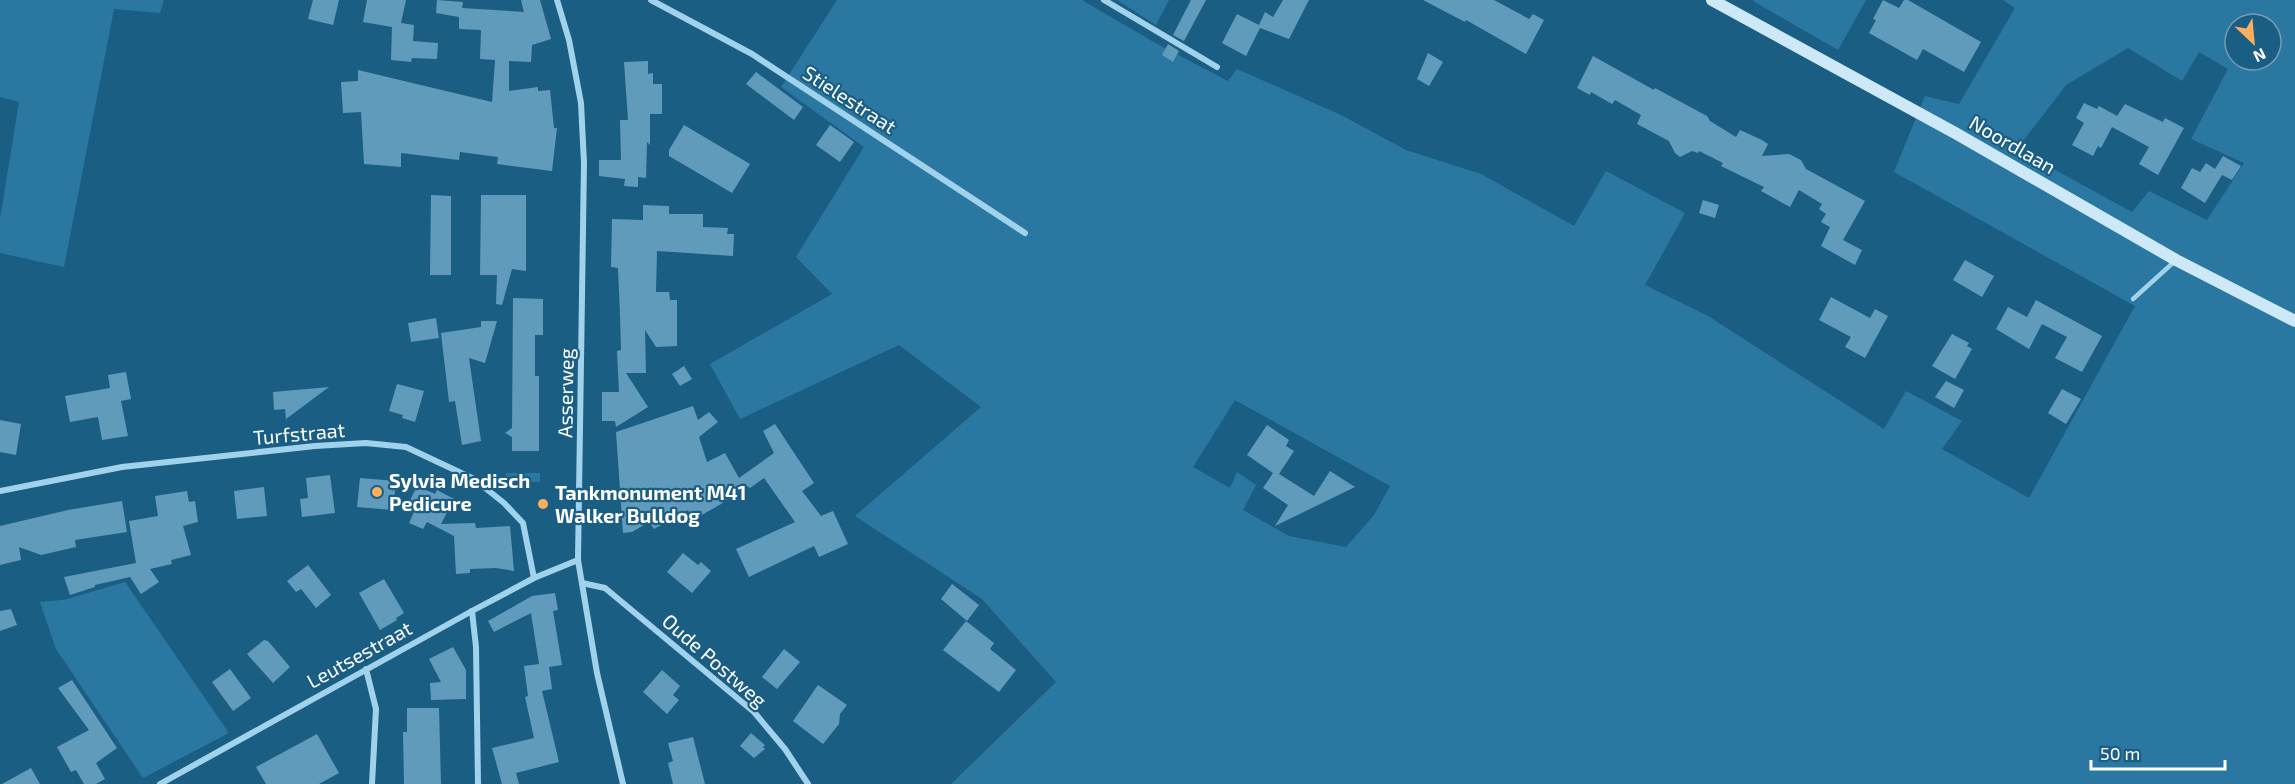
<svg xmlns="http://www.w3.org/2000/svg" width="2295" height="784" font-family="'Exo 2',sans-serif">
<style>
.green{fill:#2a78a1;fill-rule:evenodd}
.building{fill:#619bbb}
.lines{fill:none;stroke-linecap:round;stroke-linejoin:round}
.lane{stroke:#a1d2eb;stroke-width:4.5}
.street{stroke:#a1d2eb;stroke-width:6}
.secondary{stroke:#cde9f8;stroke-width:12}
.poi-dot{fill:#fdae5e;stroke:#1b5e84;stroke-width:2}
.labels{text-anchor:middle;dominant-baseline:central;stroke-width:4.5;stroke-linejoin:round;paint-order:stroke}
.street-label{font-size:20px;fill:#fff;stroke:#1b5e84}
.poi-label{font-size:20px;font-weight:bold;fill:#fff;stroke:#1b5e84;text-anchor:start}
</style>
<rect width="100%" height="100%" fill="#1b5e84"/>
<g class="green">
<polygon points="0,0 164,0 160,13 114,9 64,267 0,253 0,219 19,102 0,97"/>
<path d="M837,0H1082L1157,44L1228,81L1237,69L1341,115L1406,150L1481,174L1574,226L1606,171L1685,213L1645,285L1708,316L1884,429L1906,391L1962,421L1942,449L2029,498L2135,306L1894,172L1925,96L1959,104L2015,8L2003,0H2295V784H951L1056,682L982,599L855,516L981,407L899,345L740,419L710,364L832,294L796,257L864,147L781,87ZM2235,24H2271V60H2235ZM2128,48L2182,81L2199,52L2228,69L2191,139L2244,163L2207,220L2149,191L2132,212L2017,149L2066,85ZM1235,400L1390,486L1374,515L1346,547L1289,536L1243,510L1256,485L1237,472L1230,488L1193,467Z"/>
<polygon points="1117,0 1169,0 1156,25"/>
<polygon points="1754,0 1866,0 1838,50 1753,1"/>
<rect x="506" y="473" width="34" height="9"/>
<polygon points="125,582 229,733 143,778 56,649 40,602 64,600"/>
</g>
<g class="building">
<polygon points="313,0 339,0 333,25 308,19"/>
<polygon points="367,0 406,0 401,23 414,25 413,41 438,43 437,59 412,58 411,62 391,60 392,27 363,22"/>
<polygon points="437,0 463,2 462,8 524,12 521,0 540,0 551,39 532,45 531,62 509,61 509,91 538,87 538,91 550,90 554,128 557,128 552,171 497,164 498,157 460,152 459,160 401,153 401,167 364,164 361,112 343,113 341,82 358,81 358,70 492,102 495,60 480,59 481,30 459,29 459,17 436,13"/>
<polygon points="1191,0 1206,0 1184,41 1173,35"/>
<polygon points="1283,0 1309,0 1289,39 1260,28 1246,56 1222,43 1237,14 1259,25 1265,12 1273,17"/>
<polygon points="1423,0 1494,0 1529,19 1533,14 1544,20 1526,54 1466,20 1465,22"/>
<polygon points="1883,0 1899,8 1904,0 1908,0 1981,42 1964,72 1923,49 1917,60 1869,33 1876,20 1873,19"/>
<polygon points="1168,44 1179,51 1173,62 1162,55"/>
<polygon points="1428,53 1443,62 1429,86 1417,79"/>
<polygon points="1593,56 1654,90 1655,88 1707,116 1710,121 1736,137 1740,130 1762,140 1768,144 1762,156 1789,154 1801,160 1806,169 1865,201 1843,240 1862,250 1855,265 1821,246 1830,227 1821,222 1826,214 1819,209 1822,204 1799,190 1790,207 1761,191 1764,187 1721,166 1723,163 1699,151 1698,153 1692,151 1680,157 1675,153 1669,141 1637,124 1641,115 1615,100 1612,104 1591,92 1590,95 1577,88"/>
<polygon points="648,61 648,74 653,73 653,84 662,84 662,114 650,114 650,145 647,142 646,178 638,177 638,187 624,186 625,179 599,176 599,160 621,160 620,120 628,120 624,62"/>
<polygon points="756,72 803,107 794,120 746,84"/>
<polygon points="2084,103 2097,109 2099,106 2117,116 2125,104 2163,122 2165,118 2184,128 2158,175 2139,164 2149,147 2112,127 2101,148 2098,146 2093,156 2072,145 2084,123 2076,118"/>
<polygon points="684,125 750,164 732,193 669,156 669,150"/>
<polygon points="830,125 854,142 840,162 816,145"/>
<polygon points="2223,156 2241,166 2232,180 2222,175 2205,203 2181,188 2192,168 2200,172 2206,163 2215,169"/>
<polygon points="431,195 451,196 451,275 430,275"/>
<polygon points="481,195 526,195 526,271 512,269 502,305 496,304 497,275 480,275"/>
<polygon points="1703,200 1719,205 1715,218 1699,213"/>
<polygon points="643,205 669,206 669,214 703,214 703,227 728,228 727,234 734,234 733,256 657,251 656,292 669,292 670,300 677,300 677,346 656,347 645,330 646,373 626,373 648,407 616,427 615,421 602,421 602,392 619,392 617,351 621,350 620,315 618,268 611,267 612,219 643,220"/>
<polygon points="1965,260 1994,276 1982,297 1953,280"/>
<polygon points="1831,297 1870,318 1875,309 1888,316 1865,358 1845,347 1851,337 1819,320"/>
<polygon points="513,298 543,299 543,335 535,335 535,376 539,376 539,451 512,451 512,437 505,433 512,428"/>
<polygon points="2036,300 2102,336 2082,372 2055,358 2067,337 2042,324 2029,349 1996,329 2008,307 2027,317"/>
<polygon points="436,318 439,338 411,342 408,323"/>
<polygon points="481,321 497,321 485,363 469,358 481,441 462,445 455,401 449,402 441,333 481,327"/>
<polygon points="1952,334 1969,343 1967,346 1972,349 1955,379 1932,366"/>
<polygon points="684,366 692,379 680,386 672,374"/>
<polygon points="126,372 131,399 121,401 128,436 102,440 98,417 70,422 65,396 110,388 108,375"/>
<polygon points="1946,381 1964,390 1954,408 1935,397"/>
<polygon points="397,384 424,391 415,422 402,418 403,415 389,411"/>
<polygon points="329,387 286,419 285,409 274,410 273,392"/>
<polygon points="2062,389 2081,399 2066,424 2048,413"/>
<polygon points="693,406 698,420 709,412 718,422 699,437 707,462 725,453 739,478 774,453 763,431 775,424 814,483 802,491 821,516 833,511 848,544 819,557 814,546 749,577 736,549 795,522 764,478 750,488 742,483 744,486 721,504 693,520 688,510 654,529 649,522 632,532 623,533 616,432"/>
<polygon points="0,420 21,424 16,455 0,452"/>
<polygon points="1267,425 1289,440 1286,446 1294,451 1279,474 1314,496 1330,471 1355,487 1275,526 1288,505 1263,488 1273,473 1247,455"/>
<polygon points="330,475 335,513 302,517 300,499 308,498 306,478"/>
<polygon points="360,478 396,481 393,510 357,507"/>
<polygon points="417,486 435,494 437,490 454,499 441,524 475,523 476,528 510,526 514,571 496,568 470,569 470,573 456,574 454,536 427,522 423,529 409,523 414,512 405,511"/>
<polygon points="264,487 267,516 237,519 234,491"/>
<polygon points="187,491 189,502 195,501 198,522 183,526 191,555 171,560 172,564 150,569 159,582 141,594 130,577 95,585 95,587 70,595 64,577 136,563 129,521 158,516 155,496"/>
<polygon points="122,501 127,532 75,540 76,547 41,555 19,547 21,560 0,565 0,526 68,510"/>
<polygon points="683,553 698,565 701,562 711,571 692,593 667,572"/>
<polygon points="308,565 331,595 316,608 301,589 296,592 287,581"/>
<polygon points="384,579 404,613 396,618 397,620 380,630 359,593"/>
<polygon points="952,584 979,605 967,621 941,599"/>
<polygon points="555,593 558,610 553,611 562,665 549,667 552,689 542,691 559,762 516,773 519,784 502,784 492,748 534,738 525,697 528,696 524,666 539,664 531,613 494,632 488,621 532,596"/>
<polygon points="11,609 17,625 0,631 0,611"/>
<polygon points="966,621 994,643 990,649 1016,670 999,692 943,650"/>
<polygon points="264,640 268,641 290,667 273,683 247,654"/>
<polygon points="453,647 466,670 466,699 431,700 430,683 441,682 429,659"/>
<polygon points="784,649 800,662 777,689 762,677"/>
<polygon points="230,669 251,698 233,711 212,682"/>
<polygon points="662,670 680,686 673,695 679,700 667,714 643,692"/>
<polygon points="72,680 117,748 96,763 105,779 96,784 84,784 76,770 71,772 57,747 89,730 58,688"/>
<polygon points="818,685 847,705 840,714 839,724 823,744 793,721"/>
<polygon points="407,708 439,708 441,784 404,784 403,732 407,732"/>
<polygon points="751,733 765,745 763,747 765,749 754,758 740,746"/>
<polygon points="317,734 339,773 319,784 266,784 256,767"/>
<polygon points="693,737 705,784 673,784 668,763 673,761 668,743"/>
<polygon points="31,768 40,784 2,784"/>
</g>
<g class="lines">
<polyline class="lane" points="2133,299 2175,261"/>
<g class="street">
<polyline points="557,0 569,40 581,103 584,163 578,560 597,673 623,784"/>
<polyline points="651,0 752,54 1025,233"/>
<polyline points="1104,0 1217,67"/>
<polyline points="0,491 122,467 315,446 366,443 406,447 474,479 504,503 523,523 534,578"/>
<polyline points="582,583 605,588 754,712 785,749 808,784"/>
<polyline points="472,611 476,647 478,784"/>
<polyline points="366,669 376,709 372,784"/>
<polyline points="160,784 472,611 534,578 578,560"/>
</g>
<polyline class="secondary" points="1712,0 1957,134 2176,260 2295,321"/>
</g>
<g class="poi-dot">
<circle cx="377" cy="492" r="6"/>
<circle cx="543" cy="504" r="6"/>
</g>
<g class="labels">
<g class="street-label">
<text transform="translate(850 99) rotate(33)">Stielestraat</text>
<text transform="translate(2013 144) rotate(30)">Noordlaan</text>
<text transform="translate(565 393) rotate(-89)">Asserweg</text>
<text transform="translate(299 433) rotate(-5)">Turfstraat</text>
<text transform="translate(359 654) rotate(-29)">Leutsestraat</text>
<text transform="translate(715 660) rotate(41)">Oude Postweg</text>
</g>
<g class="poi-label">
<text x="389" y="480">Sylvia Medisch<tspan x="389" dy="23">Pedicure</tspan></text>
<text x="555" y="492">Tankmonument M41<tspan x="555" dy="23">Walker Bulldog</tspan></text>
</g>
</g>
<g transform="translate(2253 42) rotate(154)"><circle r="28" fill="#1b5e84" stroke="#769eb5" stroke-width="1.5"/>
<path d="M0-4.5L10 22L0 15L-10 22Z" fill="#fdae5e"/>
<text y="-9" font-size="16" font-weight="bold" text-anchor="middle" fill="#ffffff">N</text>
</g>
<path d="M2091 760v9h134v-9" fill="none" stroke="#ffffff" stroke-width="3"/>
<text x="2100" y="760" font-size="18" fill="#ffffff" stroke="#1b5e84" stroke-width="4.5" paint-order="stroke">50 m</text>
</svg>
